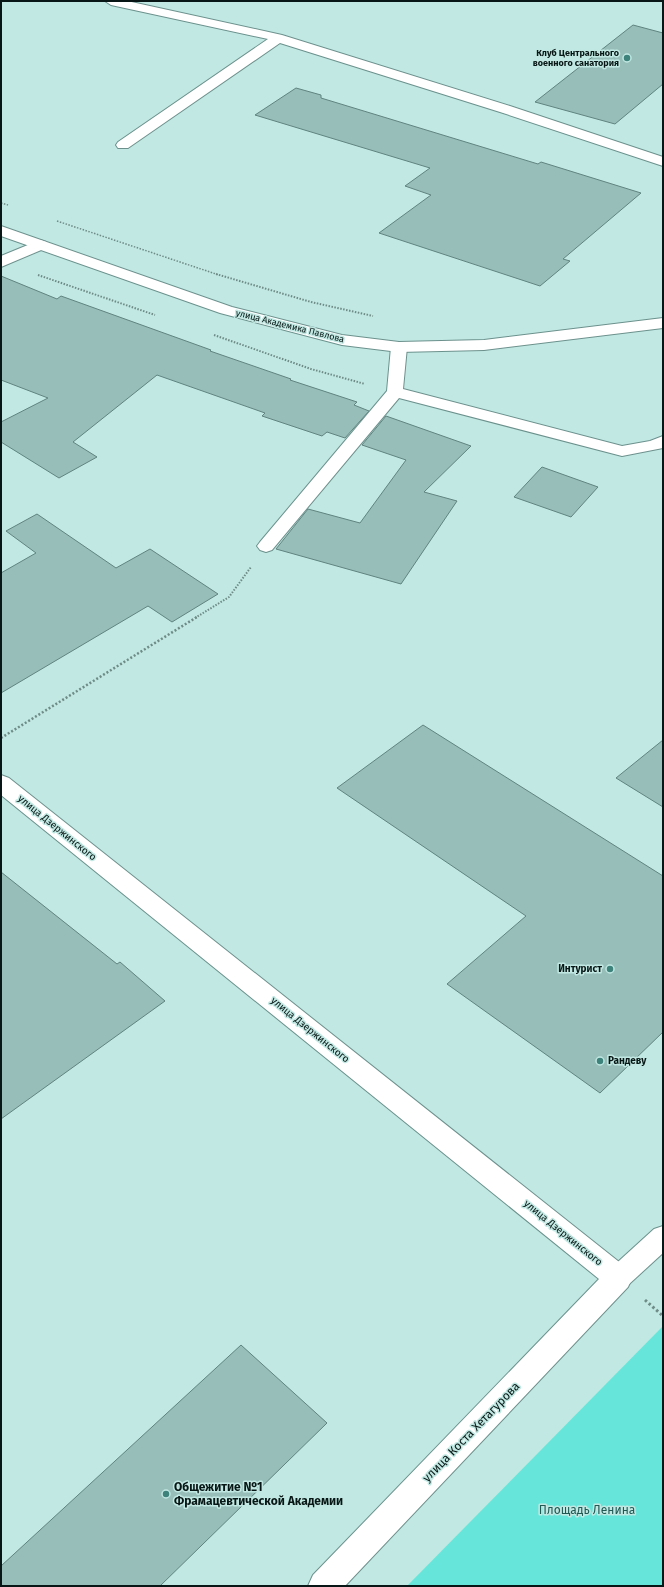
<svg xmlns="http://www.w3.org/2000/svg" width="664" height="1587" font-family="'Fira Sans',sans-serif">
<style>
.green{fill:#66e6da}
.building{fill:#98beb9;stroke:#608480}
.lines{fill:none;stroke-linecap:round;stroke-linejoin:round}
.lane-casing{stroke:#6c918d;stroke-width:2}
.street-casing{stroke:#6c918d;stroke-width:2}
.secondary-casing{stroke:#6c918d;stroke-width:2}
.path-far3{stroke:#6f8b87;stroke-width:1.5;stroke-dasharray:1.5 1.5;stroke-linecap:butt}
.path-far2{stroke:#6f8b87;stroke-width:2;stroke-dasharray:1.5 1.5;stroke-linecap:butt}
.path-far1{stroke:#6f8b87;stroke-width:2.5;stroke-dasharray:2 2;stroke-linecap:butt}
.path{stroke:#6f8b87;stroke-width:3;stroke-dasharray:2.5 2.5;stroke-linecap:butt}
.lane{fill:#fff;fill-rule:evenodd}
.street{fill:#fff;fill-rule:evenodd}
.secondary{fill:#fff;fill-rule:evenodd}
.poi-dot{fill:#3d837c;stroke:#c1e8e3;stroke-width:1.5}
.labels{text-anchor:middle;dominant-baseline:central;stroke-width:3;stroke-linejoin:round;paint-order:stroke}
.far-poi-label{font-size:9px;font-weight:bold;fill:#081715;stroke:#c1e8e3;text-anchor:end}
.far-street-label{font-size:9px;fill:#081715;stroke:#c1e8e3}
.street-label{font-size:10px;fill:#081715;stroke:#c1e8e3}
.poi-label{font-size:10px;font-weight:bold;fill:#081715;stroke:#c1e8e3;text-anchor:end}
.near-street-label{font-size:12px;fill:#081715;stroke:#c1e8e3}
.near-poi-label{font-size:12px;font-weight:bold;fill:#081715;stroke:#c1e8e3;text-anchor:start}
.near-park-label{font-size:12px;fill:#205954;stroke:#c1e8e3}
</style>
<rect width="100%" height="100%" fill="#c1e8e3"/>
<polygon class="green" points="663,1326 663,1586 407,1586"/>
<g class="building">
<polygon points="633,25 663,33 663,84 615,124 535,102"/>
<polygon points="296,88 321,95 321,98 538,164 541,162 641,193 563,259 570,261 540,286 379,233 431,195 405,186 430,168 255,115"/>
<polygon points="1,276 57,299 61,296 211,350 210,351 291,379 290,380 357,402 354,405 369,411 345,438 327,432 322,436 262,416 265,413 157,375 73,442 97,457 59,478 1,442 1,422 48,398 1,380"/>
<polygon points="386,416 471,446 424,492 457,501 401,584 276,549 308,509 360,523 406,460 362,445"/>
<polygon points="542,467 598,487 571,517 514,497"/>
<polygon points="37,514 116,568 150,549 218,594 172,622 148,606 1,693 1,573 36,553 6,531"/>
<polygon points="423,725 663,876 663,1032 600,1093 447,984 526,916 337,788"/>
<polygon points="663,740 663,807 616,778"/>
<polygon points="1,872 117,964 120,962 165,1001 1,1119"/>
<polygon points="241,1345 327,1423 160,1586 1,1586 1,1566"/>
</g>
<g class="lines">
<defs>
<g id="lane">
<polygon points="105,1 127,1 282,35 510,106 663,157 663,166 500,112 280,43 128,148 118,148 116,145 118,142 268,39 111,5"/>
<polygon points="399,342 405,344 407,347 403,389 622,446 650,441 663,436 663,448 622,456 399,398 272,550 266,552 260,550 257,546 260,542 387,391 391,347 393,344"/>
<polygon points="663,1226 663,1253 627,1286 618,1290 609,1286 605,1278 609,1270 654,1229"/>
</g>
<g id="street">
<polygon points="40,240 46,242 48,245 46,248 1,267 1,256"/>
<polygon points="1,775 9,778 628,1269 632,1278 628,1287 345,1586 308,1586 313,1575 599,1279 1,795"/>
</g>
<polygon id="secondary" points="1,226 232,307 342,335 399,342 484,340 663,318 663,328 484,350 399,352 342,345 220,313 1,236"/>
</defs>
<use href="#lane" class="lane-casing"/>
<use href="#street" class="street-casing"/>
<use href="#secondary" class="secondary-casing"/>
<g class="path-far3">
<polyline points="1,203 8,205"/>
<polyline points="57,221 219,275"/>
</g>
<g class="path-far2">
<polyline points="216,274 311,302 373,316"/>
<polyline points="38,275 155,315"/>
<polyline points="214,335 311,369 365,384"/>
<polyline points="195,618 229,597 251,567"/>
</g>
<polyline class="path-far1" points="1,738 197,617"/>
<polyline class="path" points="645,1300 663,1316"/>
<use href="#lane" class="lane"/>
<use href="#street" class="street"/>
<use href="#secondary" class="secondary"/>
</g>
<g class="poi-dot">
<circle cx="627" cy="58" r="4"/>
<circle cx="610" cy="969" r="4"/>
<circle cx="600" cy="1061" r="4"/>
<circle cx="166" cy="1494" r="4"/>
</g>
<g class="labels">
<g class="far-poi-label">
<text x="619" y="53">Клуб Центрального<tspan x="619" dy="10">военного санатория</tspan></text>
</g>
<g class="far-street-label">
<text transform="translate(290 326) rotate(14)">улица Академика Павлова</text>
</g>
<g class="street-label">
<text transform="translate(57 828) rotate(39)">улица Дзержинского</text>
<text transform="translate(310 1030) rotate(39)">улица Дзержинского</text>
<text transform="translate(563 1233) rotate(39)">улица Дзержинского</text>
</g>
<g class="poi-label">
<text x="602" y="969">Интурист</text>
<text x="608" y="1061" text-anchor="start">Рандеву</text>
</g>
<g class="near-street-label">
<text transform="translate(471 1432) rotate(-46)">улица Коста Хетагурова</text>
</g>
<g class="near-poi-label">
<text x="174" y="1487">Общежитие №1<tspan x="174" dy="14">Фрамацевтической Академии</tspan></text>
</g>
<g class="near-park-label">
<text x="587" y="1510">Площадь Ленина</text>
</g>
</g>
<rect width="664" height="1587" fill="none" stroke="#081715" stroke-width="4"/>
</svg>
